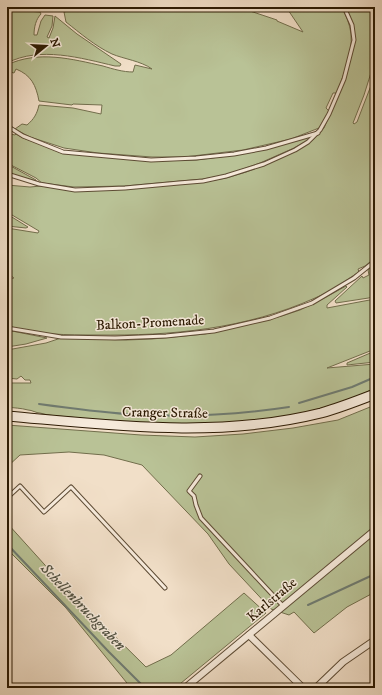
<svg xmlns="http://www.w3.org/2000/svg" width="382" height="695" font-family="'IM FELL DW Pica',serif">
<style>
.green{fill:#b9c296;stroke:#726e4c}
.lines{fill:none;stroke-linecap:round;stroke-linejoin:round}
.stream{stroke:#6f7b71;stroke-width:2}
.service-casing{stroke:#5d4b34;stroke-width:5}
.minor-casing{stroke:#5d4b34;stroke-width:8}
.secondary-casing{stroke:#2c1a03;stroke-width:11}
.service{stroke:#f6eadb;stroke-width:3}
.minor{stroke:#f6eadb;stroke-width:6}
.secondary{stroke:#f6eadb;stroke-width:9}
.labels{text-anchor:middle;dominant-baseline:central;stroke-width:3;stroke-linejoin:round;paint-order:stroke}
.street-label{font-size:14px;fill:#2c1a03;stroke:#f6eadb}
.water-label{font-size:15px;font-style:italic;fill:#535343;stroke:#f6eadb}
</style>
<rect width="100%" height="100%" fill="#f1dfc8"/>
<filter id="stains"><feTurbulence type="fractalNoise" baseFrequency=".005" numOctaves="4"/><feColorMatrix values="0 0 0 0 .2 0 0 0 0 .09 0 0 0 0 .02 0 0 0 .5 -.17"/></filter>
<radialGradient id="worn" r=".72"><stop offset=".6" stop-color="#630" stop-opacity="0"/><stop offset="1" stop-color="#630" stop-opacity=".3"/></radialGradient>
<g class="green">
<path d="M286,7H342C346,16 350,24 351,34C353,54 343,75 337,93H333L326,108L329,111L319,128L291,139L243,150L184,157H152L98,153L64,148L30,137L15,129L22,124L27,125C34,119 37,114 39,105L73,108L101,114L102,105L73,104L72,105L39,101C36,85 31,75 16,69L14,73L7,71V65C38,50 72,59 103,66C113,69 123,72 133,72L135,65L152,69C141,61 124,59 112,54C95,46 80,33 66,22L64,12L68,11L234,8L238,11L241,8L277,20V21L303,32Z"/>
<path d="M344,7H368L375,21V60L364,95L353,123L354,124L357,122L375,75V258L365,266L358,269L359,272C345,281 330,292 315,298C246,329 171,336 97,335C68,335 35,335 7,326V279L14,278L7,273V228L38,233L39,231L7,212V185L30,187L41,186L75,191L125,189L203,182L226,178L246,172L279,159L302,147L313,140L324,128L344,81L353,50L354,36L350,16Z"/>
<path d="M14,10L40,12L41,14C36,19 34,27 34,35H37L41,21L45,15L53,16L52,26L47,37L49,38L53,28L55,16L77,34L121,64L120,66H115C81,58 40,46 7,63V12Z"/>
<polygon points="7,133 15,135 16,134 23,138 63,152 151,161 196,160 235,155 314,134 312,138 294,148 260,163 226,175 203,179 125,186 74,187 42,183 36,178 7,163"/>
<polygon points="7,164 36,180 36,181 7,173"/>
<polygon points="7,214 28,227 26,228 7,226"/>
<polygon points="375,264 375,297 336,303 335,301 362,276 363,278 369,275 368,270"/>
<path d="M346,286L347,287L327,305V308L375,299V349L327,368L375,364V388C286,432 167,428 70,417C60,416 49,416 40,413C36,413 32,410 28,410C21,408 14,408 7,407V383H31L30,380H25L21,376L17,379L7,378V350L46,343L61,338L126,340L152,339L205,334L282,316L300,310L326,297Z"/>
<polygon points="7,330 47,338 26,344 7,347"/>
<polygon points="375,351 375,362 347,365 347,363"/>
<polygon points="375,405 375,592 347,607 314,633 294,612 289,615 271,609 229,564 208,534 142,465 104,455 69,452 20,455 7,467 7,425 141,435 195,437 243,434 293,428 338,420"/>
<polygon points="7,523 63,585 146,667 171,655 244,593 266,613 175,688 131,688 66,608 7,549"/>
</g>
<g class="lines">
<g class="stream">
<polyline points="299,403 352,387 375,377"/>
<path d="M39,404C68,408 98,412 127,414C181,418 236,415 289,407"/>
<polyline points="7,544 109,652 143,686"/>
<polyline points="308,605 375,574"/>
</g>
<defs>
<g id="service">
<polyline points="7,7 8,7"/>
<polyline points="12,129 23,136 63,152 151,160 196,158 234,154 266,148 318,133"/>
<polyline points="7,174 39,184 75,190 125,188 179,183 203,181 226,176 264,164 295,150 308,142 320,130 329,114 344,79 354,40 352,25 344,7"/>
<polyline points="7,328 61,337 115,338 166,336 214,331 270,318 312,303 354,278 375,261"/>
<polyline points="200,476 189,491 194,496 196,505 201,518 283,606"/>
<polyline points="7,498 20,486 44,512 71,487 165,588"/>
</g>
<g id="minor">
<polyline points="249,635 303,688"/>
<polyline points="185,688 375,530"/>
<polyline points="316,688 343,662 375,640"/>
</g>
<path id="secondary" d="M7,416C112,425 217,439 321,413C339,408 357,401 375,394"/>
</defs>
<use href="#service" class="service-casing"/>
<use href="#minor" class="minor-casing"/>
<use href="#secondary" class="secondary-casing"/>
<use href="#service" class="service"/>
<use href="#minor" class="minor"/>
<use href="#secondary" class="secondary"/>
</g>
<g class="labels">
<g class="street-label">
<text transform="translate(150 323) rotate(-3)">Balkon-Promenade</text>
<text transform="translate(165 413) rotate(1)">Cranger Straße</text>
<text transform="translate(272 600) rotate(-40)">Karlstraße</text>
</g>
<g class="water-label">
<text transform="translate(83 607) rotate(46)">Schellenbruchgraben</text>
</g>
</g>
<rect width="382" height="695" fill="none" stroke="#f1dfc8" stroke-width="24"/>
<rect x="8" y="8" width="366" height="679" fill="none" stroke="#2c1a03" stroke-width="2"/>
<rect x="12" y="12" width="358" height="671" fill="none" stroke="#2c1a03"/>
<g transform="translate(46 46) rotate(72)" stroke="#f6eadb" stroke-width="3" paint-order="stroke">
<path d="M0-3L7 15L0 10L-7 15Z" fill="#2c1a03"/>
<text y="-6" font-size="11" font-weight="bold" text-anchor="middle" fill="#2c1a03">N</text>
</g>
<rect width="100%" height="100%" filter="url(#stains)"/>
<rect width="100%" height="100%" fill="url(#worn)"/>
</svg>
